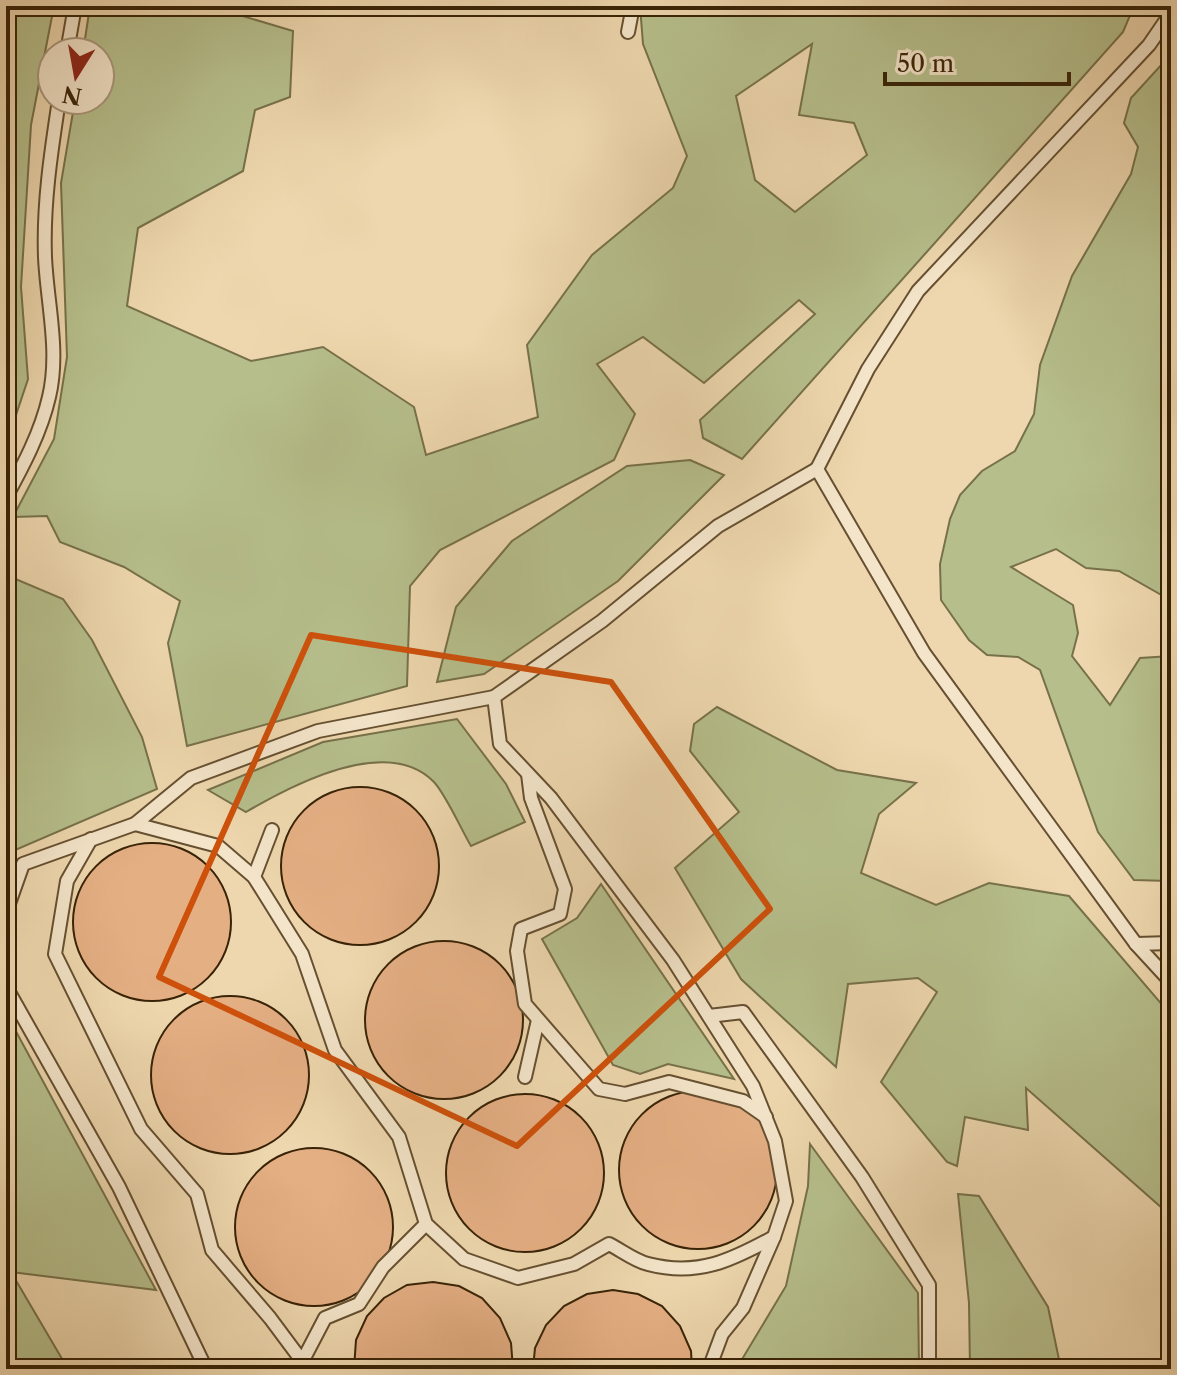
<svg xmlns="http://www.w3.org/2000/svg" width="1177" height="1375" font-family="'Libre Caslon Text',serif">
<style>
.green{fill:#b6bf8c;stroke:#77714a;stroke-width:2;fill-rule:evenodd}
.building{fill:#e5af84;stroke:#382307;stroke-width:2}
.lines{fill:none;stroke-linecap:round;stroke-linejoin:round}
.lane-casing{stroke:#665031;stroke-width:16}
.lane{stroke:#f4e5ca;stroke-width:12}
.marked{fill:none;stroke:#ce510b;stroke-width:6;stroke-linejoin:round}
</style>
<rect width="100%" height="100%" fill="#eed7ae"/>
<filter id="stains"><feTurbulence type="fractalNoise" baseFrequency=".0025" numOctaves="4"/><feColorMatrix values="0 0 0 0 .2 0 0 0 0 .09 0 0 0 0 .02 0 0 0 .5 -.17"/></filter>
<radialGradient id="worn" r=".72"><stop offset=".6" stop-color="#630" stop-opacity="0"/><stop offset="1" stop-color="#630" stop-opacity=".3"/></radialGradient>
<g class="green">
<polygon points="6,6 54,6 31,125 21,287 28,379 6,445"/>
<path d="M90,6H209L293,31L290,97L255,110L243,171L138,228L127,306L251,361L323,347L414,407L426,455L538,417L527,345L592,255L673,188L687,156L643,44L640,6H1134L1123,32L742,459L703,438L700,420L815,314L799,300L704,383L643,337L597,364L635,414L614,460L440,550L410,586L407,686L187,746L168,643L180,601L124,567L60,542L47,516L13,517L54,439L67,357L61,183L75,100H100V52H83ZM812,44L799,115L854,123L867,155L795,212L755,180L736,96Z"/>
<polygon points="1162,64 1171,66 1171,596 1165,597 1119,571 1086,568 1056,549 1011,567 1073,605 1078,633 1072,656 1110,705 1140,658 1171,656 1169,881 1134,880 1098,832 1040,670 1018,657 987,655 969,640 941,600 940,564 950,519 960,495 982,471 1015,451 1034,414 1040,365 1072,276 1131,174 1138,147 1124,123 1131,98"/>
<polygon points="690,460 724,475 618,581 484,674 437,682 456,607 512,541 627,466"/>
<polygon points="6,575 63,599 92,640 142,737 157,789 6,854"/>
<polygon points="717,707 837,770 916,783 879,814 861,873 936,905 989,883 1069,896 1171,1015 1171,1216 1026,1088 1028,1130 965,1117 957,1166 947,1162 881,1082 937,992 918,978 848,984 836,1067 741,979 675,868 739,812 690,751 694,724"/>
<path d="M457,719L506,784L525,822L471,846C461,829 446,795 434,782C387,734 292,785 246,812L208,790L323,742Z"/>
<polygon points="601,884 734,1079 668,1064 640,1074 613,1065 542,939 577,918"/>
<polygon points="6,1013 156,1290 11,1272 68,1369 6,1369"/>
<polygon points="810,1144 918,1293 919,1369 740,1369 738,1366 786,1286 808,1186"/>
<polygon points="958,1194 979,1196 1048,1307 1061,1369 970,1369 969,1303"/>
</g>
<g class="building">
<circle cx="360" cy="866" r="79"/>
<circle cx="152" cy="922" r="79"/>
<circle cx="444" cy="1020" r="79"/>
<circle cx="230" cy="1075" r="79"/>
<circle cx="698" cy="1170" r="79"/>
<circle cx="525" cy="1173" r="79"/>
<circle cx="314" cy="1227" r="79"/>
<polygon points="433,1282 459,1286 482,1298 500,1318 511,1343 513,1369 354,1369 356,1340 367,1316 384,1298 407,1285"/>
<polygon points="613,1290 638,1294 662,1306 680,1326 691,1351 692,1369 533,1369 535,1348 546,1325 564,1306 587,1294"/>
</g>
<g class="lines">
<defs>
<g id="lane">
<polyline points="1171,13 1149,45 918,291 868,369 817,469 924,653 1136,944 1171,982"/>
<polyline points="628,32 633,6"/>
<polyline points="67,52 75,6"/>
<path d="M6,497C23,466 41,432 49,397C60,351 47,303 45,257C43,205 51,152 59,100"/>
<polyline points="494,697 500,744 551,798 673,960 753,1086 775,1141 786,1201 774,1237 743,1308 722,1334 709,1369"/>
<polyline points="528,774 531,798 565,889 560,914 521,929 517,951 525,1004 599,1089 625,1094 669,1082 743,1101 766,1117"/>
<path d="M135,824L218,846L254,877L302,954L335,1050L399,1137L426,1224L464,1259L518,1278L574,1264L609,1244C621,1250 635,1261 648,1264C698,1277 732,1260 774,1237"/>
<polyline points="91,839 67,881 55,954 141,1129 197,1194 212,1250 270,1318 308,1369"/>
<polyline points="254,877 272,830"/>
<polyline points="6,912 23,864 135,824 191,778 318,731 494,697 602,621 718,526 817,469"/>
<polyline points="1136,944 1171,943"/>
<polyline points="6,987 119,1187 206,1369"/>
<polyline points="709,1016 743,1012 862,1177 929,1285 929,1369"/>
<polyline points="525,1077 538,1020"/>
<polyline points="302,1362 325,1318 359,1304 383,1267 426,1224"/>
</g>
</defs>
<use href="#lane" class="lane-casing"/>
<use href="#lane" class="lane"/>
</g>
<path class="marked" d="M311,635L611,682L770,909L517,1146L159,977Z"/>
<rect width="1177" height="1375" fill="none" stroke="#eed7ae" stroke-width="32"/>
<rect x="8" y="8" width="1161" height="1359" fill="none" stroke="#382307" stroke-width="4"/>
<rect x="16" y="16" width="1145" height="1343" fill="none" stroke="#382307" stroke-width="2"/>
<g transform="translate(76 76) rotate(191)"><circle r="38" fill="#f4e5ca" stroke="#a9977c" stroke-width="2"/>
<path d="M0-6L14 30L0 20L-14 30Z" fill="#8f2418"/>
<text y="-12" font-size="22" font-weight="bold" text-anchor="middle" fill="#382307">N</text>
</g>
<path d="M885 72v12h184v-12" fill="none" stroke="#382307" stroke-width="4"/>
<text x="897" y="72" font-size="24" fill="#382307" stroke="#f4e5ca" stroke-width="6" paint-order="stroke">50 m</text>
<rect width="100%" height="100%" filter="url(#stains)"/>
<rect width="100%" height="100%" fill="url(#worn)"/>
</svg>
